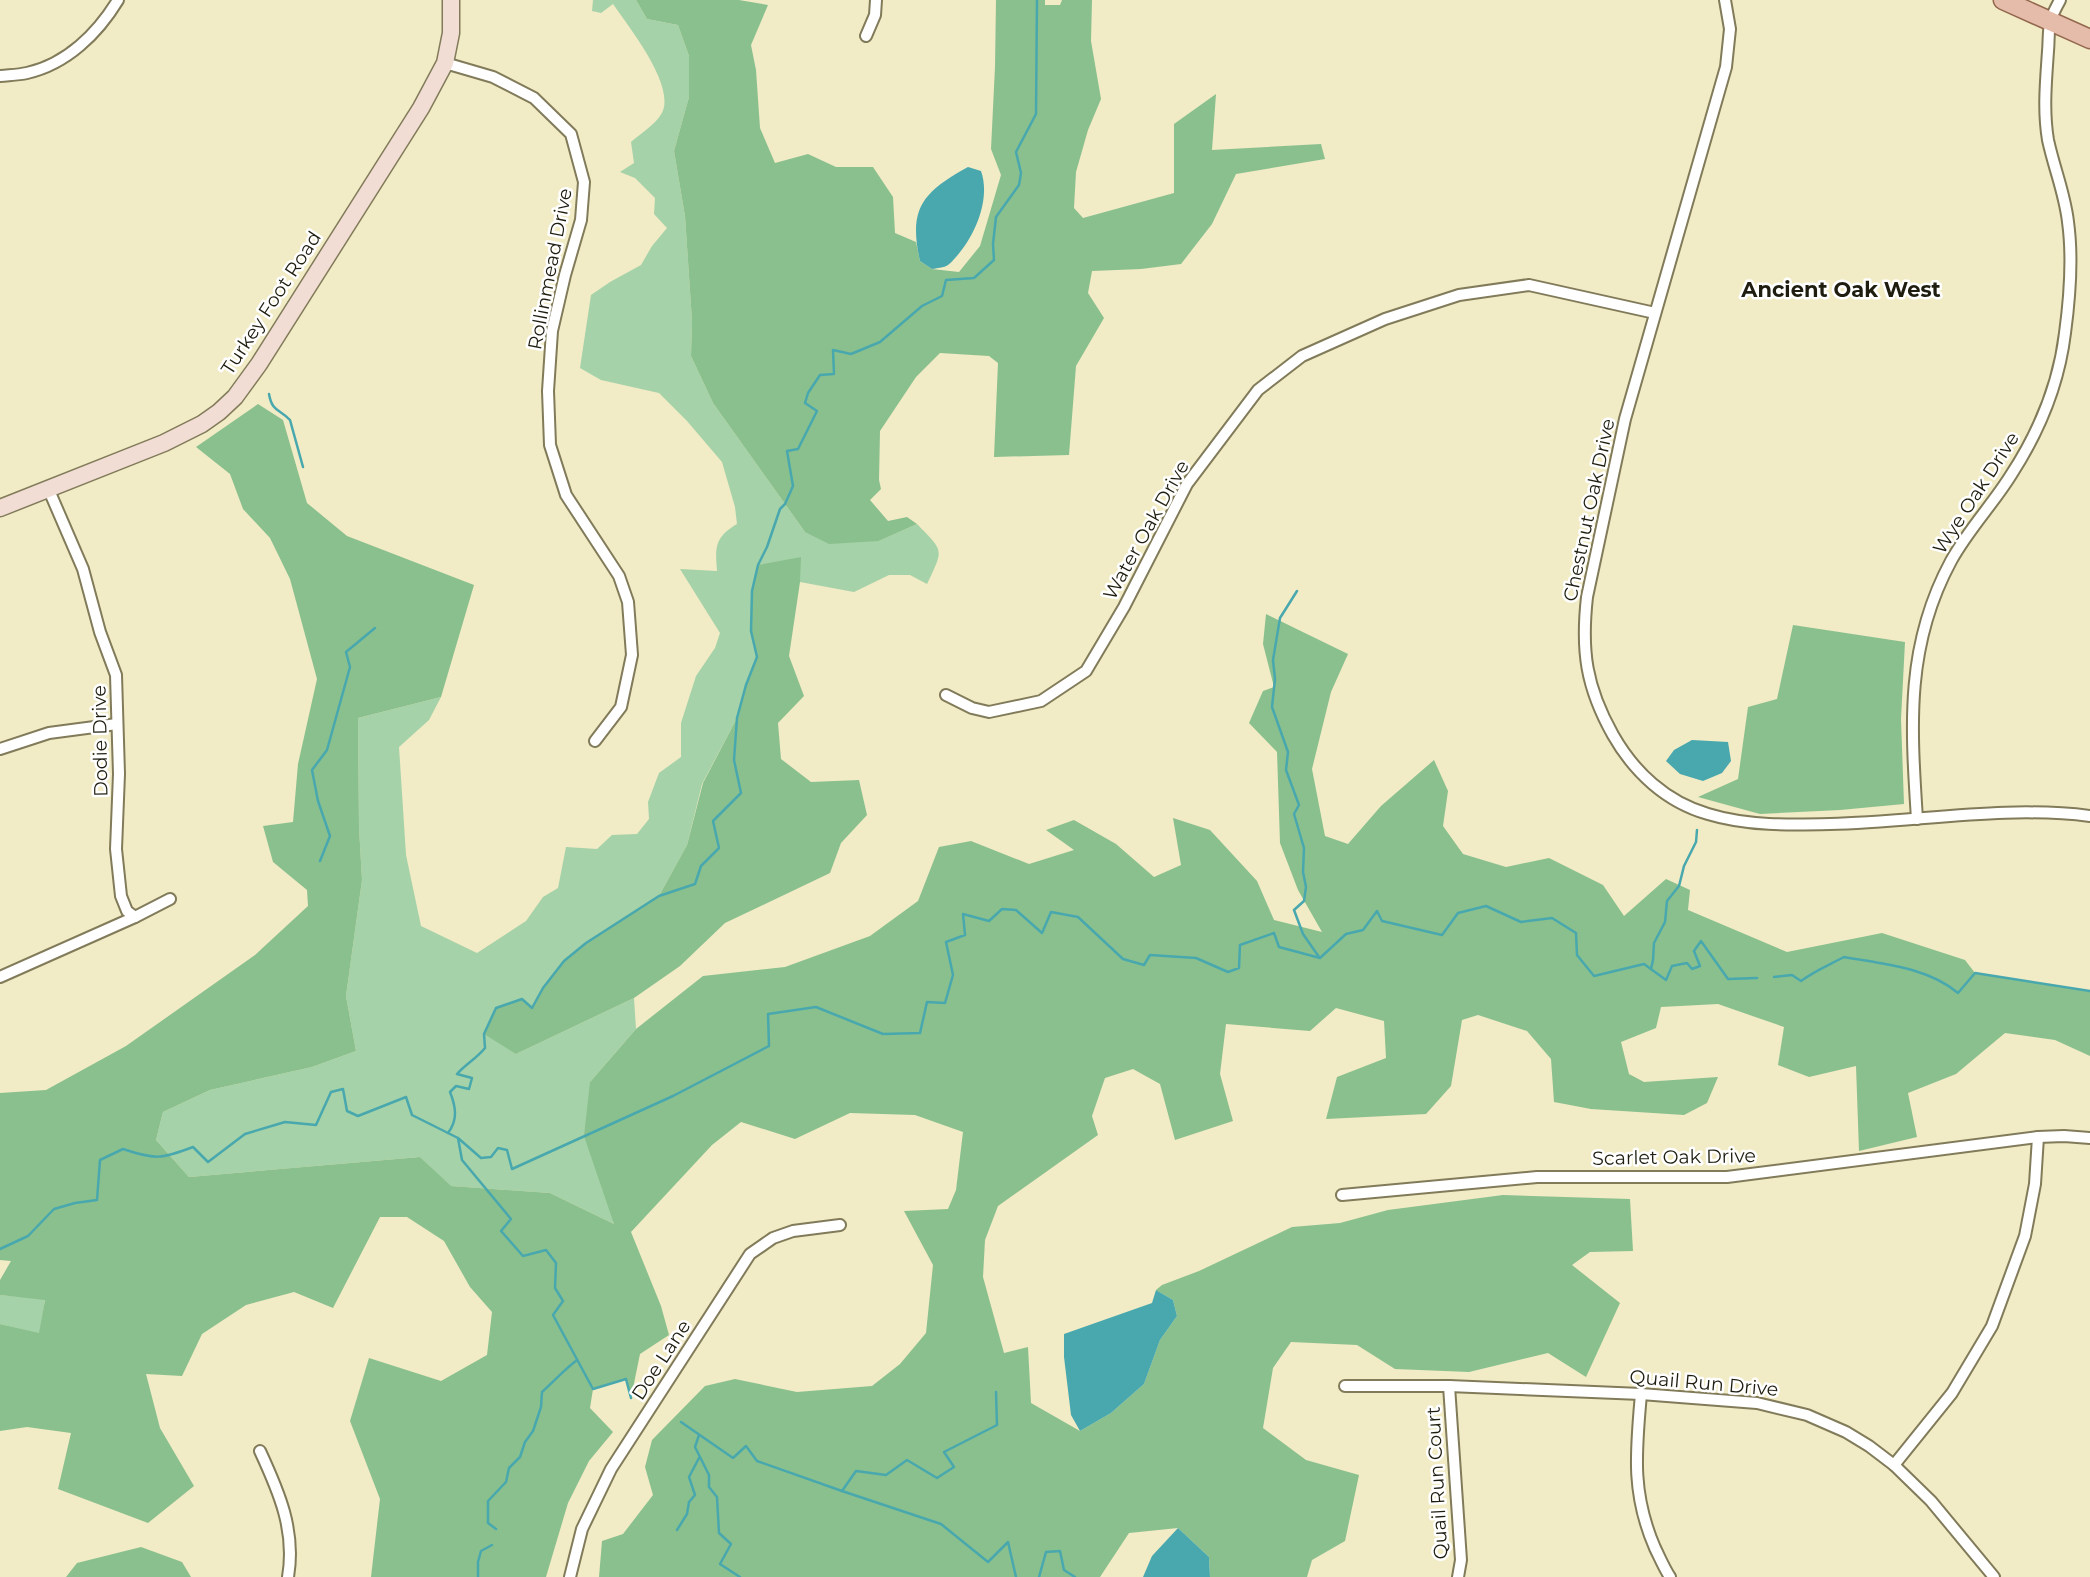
<svg xmlns="http://www.w3.org/2000/svg" width="2090" height="1577" font-family="Montserrat,sans-serif">
<style>
.green{fill:#a5d2a8}
.forest{fill:#8ac08e}
.water{fill:#48a8ae}
.lines{fill:none;stroke-linecap:round;stroke-linejoin:round}
.stream{stroke:#48a8ae;stroke-width:2.5}
.street-casing{stroke:#817b5a;stroke-width:14}
.secondary-casing{stroke:#817b5a;stroke-width:19}
.primary-casing{stroke:#93674e;stroke-width:21}
.street{stroke:#fff;stroke-width:10}
.secondary{stroke:#f2ddd4;stroke-width:16}
.primary{stroke:#e4bca9;stroke-width:18}
.labels{text-anchor:middle;dominant-baseline:central;stroke-width:5;stroke-linejoin:round;paint-order:stroke}
.street-label{font-size:19px;fill:#1f1d10;stroke:#fff}
.neighbourhood-label{font-size:21px;font-weight:bold;fill:#1f1d10;stroke:#fff}
</style>
<rect width="100%" height="100%" fill="#f1ebc6"/>
<g class="green">
<path d="M593,0H636L647,19L678,25L689,56V97L674,151L685,216L692,321L691,356L713,403L805,532L879,541L917,524C944,552 944,548 927,584L910,575H889L854,592L800,582V557L751,631L757,657L746,685L737,718L702,784L687,845L659,896L586,943L543,988L532,1008L516,1054L634,998L636,1029L590,1082L614,1224L550,1193L450,1186L420,1157L189,1177L156,1140L163,1112L210,1090L312,1067L356,1051L346,996L362,880L359,827L358,718L441,697L429,720L399,747L406,855L421,926L477,953L526,921L543,897L558,888L566,847L597,849L612,835L637,834L649,819L648,802L659,773L681,757V723L696,676L715,648L720,633L680,569L717,571C715,547 715,537 737,524L735,507L722,462L687,421L659,393L601,380L580,368L591,295L610,282L641,265L652,246L667,228L654,214L655,198L635,178L620,172L634,163L631,142C640,134 653,126 660,116C680,90 628,26 613,4L601,13L592,11Z"/>
<polygon points="0,1295 45,1299 40,1334 0,1324"/>
</g>
<g class="forest">
<polygon points="636,0 739,0 768,5 751,45 756,70 760,128 775,163 808,154 836,167 873,167 893,197 895,233 916,242 920,261 932,269 959,272 980,246 1001,175 991,149 995,67 996,0 1045,0 1045,5 1060,5 1062,0 1092,0 1091,41 1101,99 1088,130 1076,172 1074,208 1083,218 1174,193 1174,124 1216,94 1212,150 1321,144 1325,159 1236,174 1212,224 1181,264 1141,269 1092,271 1088,293 1104,318 1076,366 1069,455 994,457 998,363 989,356 940,353 916,377 880,431 879,480 881,489 870,500 888,521 907,517 917,524 879,541 829,544 805,532 713,403 691,356 692,321 685,216 674,151 689,97 689,56 678,25 647,19"/>
<polygon points="258,404 283,420 307,503 347,536 474,585 441,697 358,718 359,827 362,880 346,996 356,1051 312,1067 210,1090 163,1112 156,1140 189,1177 420,1157 451,1186 550,1193 614,1224 584,1136 590,1082 636,1029 703,976 785,967 870,936 918,901 939,847 971,841 1029,864 1074,850 1046,830 1074,820 1116,844 1154,877 1181,865 1173,818 1210,830 1257,881 1274,920 1322,932 1298,890 1280,843 1277,752 1249,723 1263,691 1274,687 1263,644 1266,614 1348,654 1331,692 1312,769 1325,836 1348,844 1381,806 1434,760 1448,791 1443,826 1463,854 1506,867 1549,858 1603,885 1624,916 1666,879 1690,890 1688,910 1787,952 1882,933 1965,960 1975,973 2090,991 2090,1056 2055,1040 2005,1033 1956,1074 1908,1093 1917,1137 1859,1151 1856,1066 1809,1077 1778,1065 1784,1027 1718,1004 1661,1007 1656,1028 1621,1042 1629,1074 1644,1082 1718,1077 1707,1103 1684,1115 1591,1109 1554,1102 1551,1059 1527,1031 1478,1015 1462,1020 1451,1086 1426,1114 1326,1119 1337,1077 1386,1058 1384,1021 1336,1008 1310,1031 1226,1024 1220,1074 1233,1121 1175,1140 1160,1084 1133,1069 1105,1078 1092,1116 1098,1135 998,1206 985,1240 983,1277 1004,1353 1028,1347 1031,1403 1080,1431 1111,1413 1144,1384 1160,1340 1177,1316 1173,1300 1156,1290 1162,1285 1199,1271 1292,1227 1340,1223 1388,1210 1503,1195 1630,1199 1633,1251 1590,1252 1572,1265 1620,1303 1586,1377 1548,1353 1469,1372 1395,1369 1357,1345 1291,1342 1273,1368 1263,1428 1306,1460 1359,1475 1345,1541 1312,1560 1307,1577 1210,1577 1209,1557 1178,1528 1129,1533 1100,1577 599,1577 602,1541 623,1534 653,1495 645,1467 652,1440 705,1386 735,1379 797,1392 872,1386 900,1364 926,1333 933,1265 904,1211 948,1209 956,1190 963,1132 915,1115 850,1113 795,1139 741,1122 712,1145 631,1232 661,1306 669,1335 640,1354 631,1398 626,1379 593,1389 590,1408 613,1432 589,1461 568,1503 546,1577 371,1577 380,1499 350,1421 369,1358 441,1381 487,1355 492,1312 470,1287 444,1241 407,1217 380,1217 333,1308 294,1292 246,1305 202,1334 182,1376 146,1374 160,1428 194,1486 148,1523 58,1489 71,1433 27,1427 0,1431 0,1324 39,1333 45,1300 0,1295 0,1280 11,1261 0,1260 0,1093 46,1090 126,1046 255,955 308,906 307,890 273,862 263,826 293,822 298,764 317,679 290,579 270,538 243,509 230,474 196,447"/>
<polygon points="801,557 800,582 789,656 804,696 778,723 781,759 811,782 859,780 867,815 841,843 830,873 725,923 680,966 634,998 516,1054 484,1034 496,1008 522,999 533,1007 543,988 564,961 586,943 659,896 687,845 703,783 737,718 746,685 757,657 751,631 752,591 758,565"/>
<polygon points="1793,625 1905,642 1901,719 1904,804 1840,810 1760,814 1698,797 1738,779 1748,707 1777,699"/>
<polygon points="141,1547 182,1562 191,1577 66,1577 77,1563"/>
</g>
<g class="water">
<path d="M968,167L981,171C991,199 975,236 956,257C953,260 951,263 948,265C944,268 936,268 932,269L920,261C908,208 923,192 968,167Z"/>
<polygon points="1692,740 1728,742 1731,761 1722,773 1703,781 1680,774 1666,761 1674,750"/>
<polygon points="1156,1290 1173,1300 1177,1316 1160,1340 1144,1384 1111,1413 1080,1431 1071,1415 1064,1357 1064,1334 1152,1303"/>
<polygon points="1178,1528 1209,1557 1210,1577 1143,1577 1152,1556"/>
</g>
<g class="lines">
<g class="stream">
<path d="M269,394C272,412 280,409 290,420L303,467"/>
<polyline points="1297,591 1280,618 1273,660 1275,679 1272,707 1288,752 1286,770 1299,805 1294,814 1304,848 1303,872 1306,887 1304,901 1294,910 1303,934 1319,957"/>
<polyline points="320,861 330,836 318,801 312,770 327,750 350,667 346,652 375,628"/>
<polyline points="1651,969 1653,960 1654,943 1665,922 1667,901 1679,886 1684,866 1696,842 1697,830"/>
<path d="M1774,977L1792,975L1801,981C1814,971 1829,965 1844,957C1882,964 1927,967 1958,993L1975,973L2090,991"/>
<path d="M448,1133C458,1120 456,1107 450,1092L456,1086L469,1089L472,1078L457,1074C466,1064 477,1058 485,1048L484,1034L496,1008L522,999L532,1008L543,988L564,961L586,943L659,896L695,884L701,866L719,848L713,821L741,793L734,760L737,718L746,685L757,657L751,631L752,591L758,565L767,547L780,509L785,504L793,486L787,451L798,449L817,411L805,403L808,393L820,375L834,374L833,350L851,354L880,342L922,306L942,296L946,280L974,278L994,260L993,244L996,217L1019,185L1021,173L1016,152L1036,114L1037,0"/>
<polyline points="458,1138 481,1158 491,1157 498,1148 507,1150 512,1169 673,1096 769,1046 768,1014 816,1007 883,1034 920,1033 927,1002 945,1003 953,975 946,942 965,935 963,914 989,921 1002,909 1016,910 1042,933 1051,912 1078,917 1123,959 1144,965 1150,955 1196,958 1228,972 1239,968 1240,945 1274,933 1279,947 1320,958 1346,934 1363,930 1377,911 1382,921 1442,935 1458,913 1486,906 1521,922 1552,918 1576,933 1577,955 1594,976 1644,964 1666,980 1672,966 1687,963 1692,969 1700,966 1694,951 1701,941 1728,979 1757,978"/>
<path d="M0,1249L28,1236L54,1209L75,1203L97,1200L100,1160L123,1149C155,1160 162,1159 193,1147L208,1162L245,1134L285,1122L316,1125L331,1092L343,1089L347,1111L358,1116L406,1097L412,1115L458,1138L462,1160L511,1219L501,1231L523,1256L546,1250L556,1263L555,1288L563,1301L553,1315L593,1389L626,1379L631,1398"/>
<polyline points="681,1422 733,1458 746,1446 757,1461 842,1491 941,1524 988,1562 1008,1542 1016,1577"/>
<polyline points="699,1435 695,1447 709,1475 709,1487 717,1497 719,1533 731,1544 720,1564 740,1577"/>
<polyline points="842,1491 856,1471 886,1475 907,1460 937,1478 954,1467 944,1452 997,1425 996,1392"/>
<path d="M496,1529L488,1523V1501L506,1482L509,1468L520,1457L525,1442L533,1431L541,1407L542,1392C554,1381 564,1370 577,1360"/>
<polyline points="677,1530 687,1514 689,1502 695,1495 689,1477 699,1458"/>
<polyline points="478,1577 478,1562 481,1551 492,1545"/>
<polyline points="1039,1577 1046,1552 1060,1551 1064,1570 1075,1577"/>
</g>
<defs>
<g id="street">
<path d="M1725,0L1730,29L1726,67L1625,419L1587,597C1581,651 1586,687 1613,735C1634,772 1666,802 1708,814C1747,826 1790,825 1830,824C1917,822 2003,805 2090,816"/>
<polyline points="866,36 875,15 876,0"/>
<polyline points="445,63 493,77 534,98 571,134 584,182 581,220 565,275 552,331 548,391 550,445 566,495 619,576 628,602 632,655 621,707 595,741"/>
<path d="M0,76C9,75 18,75 27,73C67,64 98,33 118,0"/>
<polyline points="48,488 83,569 100,632 116,675 119,774 116,849 121,896 127,911 135,917"/>
<polyline points="946,695 972,708 989,712 1041,701 1086,671 1124,607 1187,484 1258,390 1302,356 1385,319 1459,295 1529,285 1655,313"/>
<polyline points="0,749 49,733 117,724"/>
<path d="M1917,819C1911,726 1905,646 1951,561C1968,530 1993,504 2011,475C2039,432 2059,383 2065,333C2070,296 2073,258 2068,222C2065,194 2054,168 2048,140C2043,110 2046,81 2048,51C2049,41 2048,29 2051,19C2053,13 2057,6 2060,0"/>
<polyline points="0,977 135,917 170,899"/>
<polyline points="1342,1195 1537,1177 1727,1177 2038,1137 2064,1136 2090,1138"/>
<polyline points="1345,1386 1449,1386 1641,1394 1757,1403 1807,1415 1846,1432 1869,1446 1894,1465 1931,1501 1994,1577"/>
<polyline points="1449,1386 1461,1560 1458,1577"/>
<path d="M1641,1394C1636,1451 1631,1493 1655,1548C1660,1558 1664,1568 1670,1577"/>
<path d="M260,1451C279,1492 296,1531 288,1577"/>
<polyline points="1894,1465 1952,1393 1992,1326 2025,1236 2035,1184 2038,1137"/>
<polyline points="570,1577 582,1529 611,1469 750,1254 773,1238 793,1231 840,1225"/>
</g>
<polyline id="secondary" points="0,508 164,443 202,424 219,412 235,397 259,364 421,108 445,63 451,33 451,0"/>
<polyline id="primary" points="2003,0 2090,39"/>
</defs>
<use href="#street" class="street-casing"/>
<use href="#secondary" class="secondary-casing"/>
<use href="#primary" class="primary-casing"/>
<use href="#street" class="street"/>
<use href="#secondary" class="secondary"/>
<use href="#primary" class="primary"/>
</g>
<g class="labels">
<g class="street-label">
<text transform="translate(550 269) rotate(-79)">Rollinmead Drive</text>
<text transform="translate(271 303) rotate(-57)">Turkey Foot Road</text>
<text transform="translate(1976 493) rotate(-57)">Wye Oak Drive</text>
<text transform="translate(1589 510) rotate(-78)">Chestnut Oak Drive</text>
<text transform="translate(1146 530) rotate(-61)">Water Oak Drive</text>
<text transform="translate(100 741) rotate(-91)">Dodie Drive</text>
<text transform="translate(1674 1157) rotate(-1)">Scarlet Oak Drive</text>
<text transform="translate(661 1360) rotate(-57)">Doe Lane</text>
<text transform="translate(1704 1383) rotate(5)">Quail Run Drive</text>
<text transform="translate(1437 1483) rotate(-93)">Quail Run Court</text>
</g>
<g class="neighbourhood-label">
<text x="1841" y="289">Ancient Oak West</text>
</g>
</g>
</svg>
